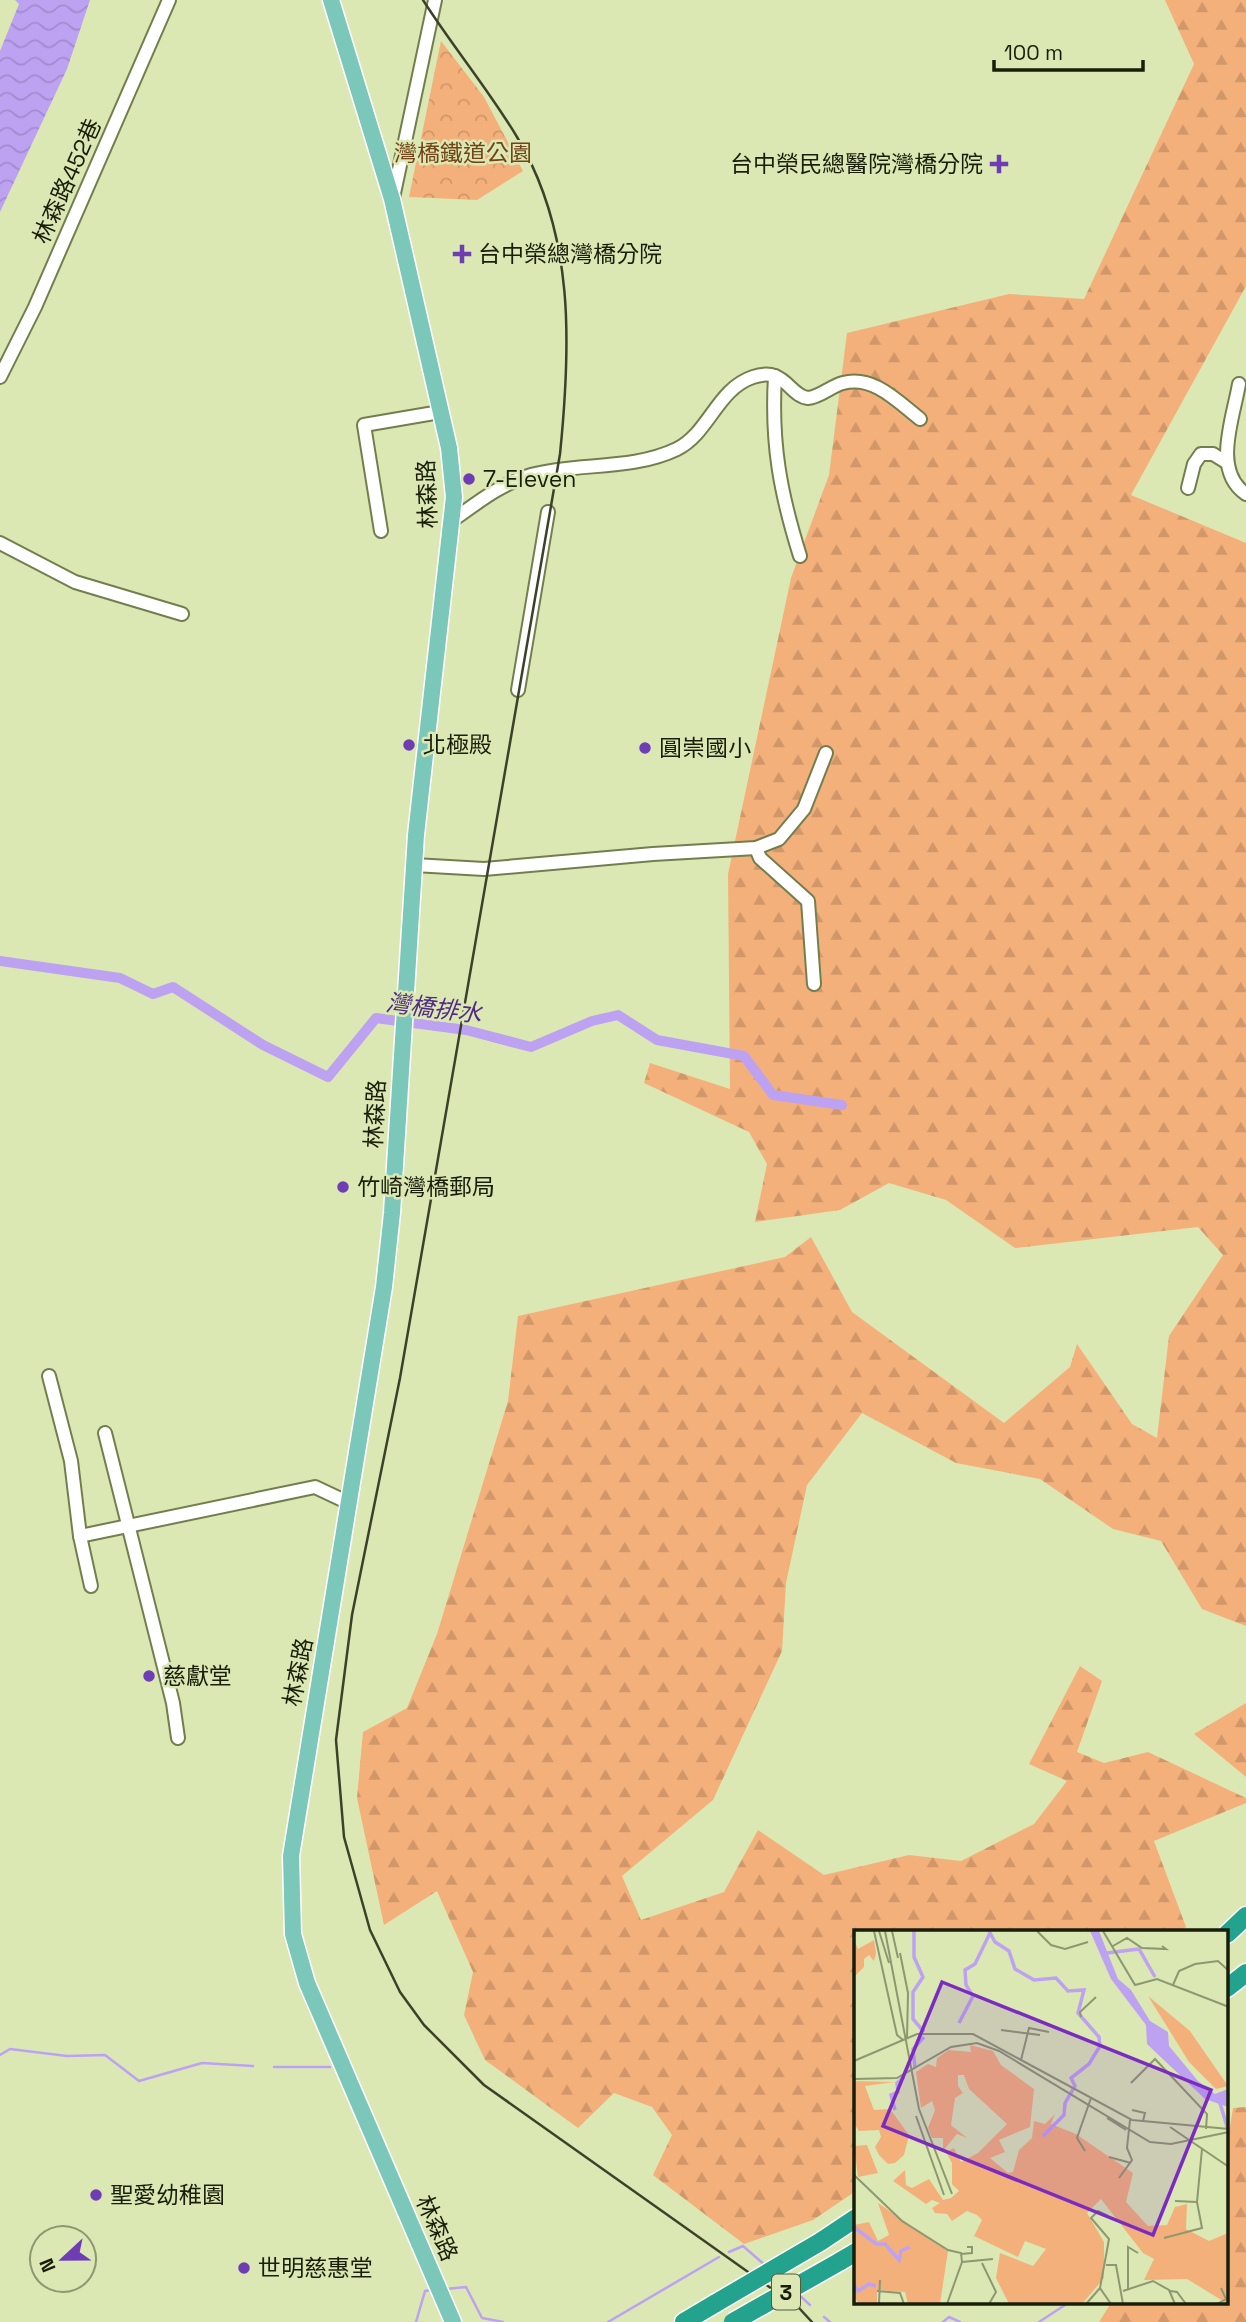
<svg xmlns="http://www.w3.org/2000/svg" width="1246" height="2322" font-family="'Space Grotesk','Noto Sans TC',sans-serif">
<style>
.forest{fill:url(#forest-firs)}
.park{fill:url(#park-crowns)}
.water{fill:url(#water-waves)}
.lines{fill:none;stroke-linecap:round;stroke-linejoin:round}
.stream{stroke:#bda2f2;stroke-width:2.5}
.canal{stroke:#bda2f2;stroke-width:10}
.minor-casing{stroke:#737e4e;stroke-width:16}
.major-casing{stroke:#fff;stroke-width:19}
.highway-casing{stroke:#fff;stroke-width:21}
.minor{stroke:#fff;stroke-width:12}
.major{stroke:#7bc8bb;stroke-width:16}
.highway{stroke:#23a38e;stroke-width:18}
.rail{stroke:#3c4229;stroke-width:2.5}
.highway-bridge-casing{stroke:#fff;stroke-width:21;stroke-linecap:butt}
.highway-bridge{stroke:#23a38e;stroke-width:18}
.poi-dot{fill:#6e3cb3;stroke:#dbe8b4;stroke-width:2.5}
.labels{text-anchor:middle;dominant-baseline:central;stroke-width:5;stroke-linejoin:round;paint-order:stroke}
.shield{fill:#dbe8b4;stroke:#535b3d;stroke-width:2}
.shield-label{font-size:21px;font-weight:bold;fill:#191e0a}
.park-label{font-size:23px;fill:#744419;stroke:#dbe8b4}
.poi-label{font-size:23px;fill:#191e0a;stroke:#dbe8b4;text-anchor:start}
.street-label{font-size:23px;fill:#191e0a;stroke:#dbe8b4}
.water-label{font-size:24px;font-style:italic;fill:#512a86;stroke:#dbe8b4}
.inset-river{fill:none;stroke:#bda2f2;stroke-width:3.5}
.inset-road{fill:none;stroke:#8d9770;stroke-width:2}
.view{fill:#7b2cbf;fill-opacity:0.15;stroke:#7b2cbf;stroke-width:3.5}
.inset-edge{fill:none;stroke:#191e0a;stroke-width:3.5}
</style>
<defs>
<pattern id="forest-firs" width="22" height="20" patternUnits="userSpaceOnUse" patternTransform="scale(1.75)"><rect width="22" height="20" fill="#f4b07b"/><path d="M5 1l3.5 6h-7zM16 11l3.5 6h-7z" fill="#d19769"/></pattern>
<pattern id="park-crowns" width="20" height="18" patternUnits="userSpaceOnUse" patternTransform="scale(1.75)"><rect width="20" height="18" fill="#f4b07b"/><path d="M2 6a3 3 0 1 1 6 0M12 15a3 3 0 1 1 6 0" fill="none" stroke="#d19769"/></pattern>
<pattern id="water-waves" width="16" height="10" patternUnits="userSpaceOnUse" patternTransform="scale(1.75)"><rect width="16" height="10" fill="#bda2f2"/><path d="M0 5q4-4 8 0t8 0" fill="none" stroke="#a28bce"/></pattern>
</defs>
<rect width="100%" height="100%" fill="#dbe8b4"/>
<g class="forest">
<polygon points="1165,0 1246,0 1246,286 1131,495 1246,543 1246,1626 1202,1609 1161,1541 1113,1529 1040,1479 956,1463 862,1413 807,1485 786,1583 782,1651 713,1800 622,1876 641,1920 724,1892 758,1830 824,1875 909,1855 961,1861 1034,1824 1067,1781 1029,1764 1080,1666 1102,1681 1077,1752 1104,1763 1148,1752 1246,1798 1246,1803 1154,1841 1186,1927 1182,1932 856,1932 856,2191 813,2220 744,2244 653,2175 672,2135 652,2107 614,2093 578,2128 485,2060 464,2015 473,1972 437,1891 384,1925 357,1798 363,1732 407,1708 437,1634 508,1401 518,1316 785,1257 811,1237 852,1312 1004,1423 1070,1367 1077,1344 1132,1424 1157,1438 1169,1336 1223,1255 1198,1227 1015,1248 946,1200 889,1183 840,1210 755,1222 767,1164 749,1132 644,1083 650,1063 730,1089 728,874 791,578 829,475 847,333 1009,294 1084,299 1194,64"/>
<polygon points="1246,1703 1246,1777 1194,1734"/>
<polygon points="1246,2107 1246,2322 1099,2322 1111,2303 1227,2303 1227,2145 1233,2108"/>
</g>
<polygon class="park" points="441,41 484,97 523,171 477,200 409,197"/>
<polygon class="water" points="15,0 90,0 67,69 0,212 0,51 19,4"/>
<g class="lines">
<g class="stream">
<polyline points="0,2055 10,2049 67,2056 105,2055 139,2081 202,2063 253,2066"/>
<polyline points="274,2067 330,2067"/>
<polyline points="729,2252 743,2246 766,2266"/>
<polyline points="776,2275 787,2284"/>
<polyline points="446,2289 466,2287 482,2318 503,2322"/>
<polyline points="797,2293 810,2305"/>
<polyline points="824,2317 830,2322"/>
<polyline points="416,2322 425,2291 432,2290"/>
<polyline points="608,2322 719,2257"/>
<polyline points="943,2322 949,2317 960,2322"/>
<polyline points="1039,2322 1068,2303"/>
</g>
<polyline class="canal" points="0,961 120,978 153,994 173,987 263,1045 328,1077 376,1018 466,1030 531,1047 592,1021 618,1015 657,1040 744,1056 773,1095 842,1105"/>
<defs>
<g id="minor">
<polyline points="393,198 435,0"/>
<path d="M775,376C771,443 780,492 800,556"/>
<polyline points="0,377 35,307 169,0"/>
<path d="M1239,384C1233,419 1212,471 1246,494"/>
<polyline points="1188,488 1194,464 1201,454 1213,454 1226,462"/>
<path d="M453,520C477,503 502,483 531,475C579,462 631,471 677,449C709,433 717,389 753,377C785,366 789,396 808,398C820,397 831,386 843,383C874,375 898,402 920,419"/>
<polyline points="381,531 364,425 440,412"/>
<polyline points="0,543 75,582 182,614"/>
<polyline points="518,690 548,512"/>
<polyline points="756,848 760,858 808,901 814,984"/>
<polyline points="414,865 484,869 653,854 756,848 779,839 804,809 826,753"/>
<polyline points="49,1376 71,1461 80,1536 315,1487 349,1503"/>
<polyline points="105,1433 173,1703 178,1738"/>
<polyline points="80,1536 91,1586"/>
</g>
<polyline id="major" points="331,0 392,199 449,448 454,497 416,835 392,1213 384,1287 291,1856 293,1934 307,1983 453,2322"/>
<g id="highway">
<polyline points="1227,1934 1246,1916"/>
<polyline points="1227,1988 1246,1973"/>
<polyline points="820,2242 856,2218"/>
<polyline points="839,2262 856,2252"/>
<polyline points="684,2322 716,2303"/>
</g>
</defs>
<use href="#minor" class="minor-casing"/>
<use href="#major" class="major-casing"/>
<use href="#highway" class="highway-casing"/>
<use href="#minor" class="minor"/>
<use href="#major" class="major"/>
<use href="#highway" class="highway"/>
<path class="rail" d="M423,0C453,47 489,90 517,137C575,234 571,345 560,454L400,1378L352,1615L336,1740L344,1837L370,1930L400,1992L424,2025L484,2085L799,2308L812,2322"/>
<defs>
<g id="highway-bridge">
<polyline points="716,2303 820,2242"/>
<polyline points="733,2322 839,2262"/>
</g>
</defs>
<use href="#highway-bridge" class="highway-bridge-casing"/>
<use href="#highway-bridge" class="highway-bridge"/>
</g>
<g class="poi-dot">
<path d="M995.5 153.5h7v7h7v7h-7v7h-7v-7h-7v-7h7z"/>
<path d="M458.5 243.5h7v7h7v7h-7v7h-7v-7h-7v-7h7z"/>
<circle cx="469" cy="479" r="7"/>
<circle cx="409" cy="745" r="7"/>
<circle cx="645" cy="748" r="7"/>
<circle cx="343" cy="1187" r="7"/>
<circle cx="149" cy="1676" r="7"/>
<circle cx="96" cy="2195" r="7"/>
<circle cx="244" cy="2268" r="7"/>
</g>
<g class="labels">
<rect class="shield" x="772" y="2274.5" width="28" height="35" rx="5"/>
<g class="shield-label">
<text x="786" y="2292">3</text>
</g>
<g class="park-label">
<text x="463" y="153">灣橋鐵道公園</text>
</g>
<g class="poi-label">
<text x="983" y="164" text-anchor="end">台中榮民總醫院灣橋分院</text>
<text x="478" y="254">台中榮總灣橋分院</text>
<text x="483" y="479">7-Eleven</text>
<text x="423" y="745">北極殿</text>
<text x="659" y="748">圓崇國小</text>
<text x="357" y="1187">竹崎灣橋郵局</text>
<text x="163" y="1676">慈獻堂</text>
<text x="110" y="2195">聖愛幼稚園</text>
<text x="258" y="2268">世明慈惠堂</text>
</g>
<g class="street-label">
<text transform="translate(67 181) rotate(-66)">林森路452巷</text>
<text transform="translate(427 494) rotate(-92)">林森路</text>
<text transform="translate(375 1114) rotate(-87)">林森路</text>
<text transform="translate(298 1672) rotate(-79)">林森路</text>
<text transform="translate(437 2228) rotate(66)">林森路</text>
</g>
<g class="water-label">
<text transform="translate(434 1008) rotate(7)">灣橋排水</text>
</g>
</g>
<g transform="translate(854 1930)">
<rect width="374" height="374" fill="#dbe8b4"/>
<path d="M0,10L4,19L20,10L22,23L20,31L15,25L10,29V37L0,47ZM116,115L139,121L147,135L180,159L176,197L145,210L151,222L136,228L154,243L159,242L165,220L178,208L180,191L191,194L201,184L197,194L222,204L279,243L272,272L294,296L313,295L321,277L333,274L332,299L355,311L374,303V374L333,349L290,350L300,329L289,323L247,269L233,283L250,312V348L228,374H155L142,348L146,323L179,336L192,319L171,311L164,327L120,306L128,290L123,285L113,281L98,291L93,284L81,283L78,278L86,273L78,270L72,274L39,251L51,240L52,255L58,258L75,249L89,270L97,268L105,261L98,254V233L92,222L100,218L107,232L124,223L153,194L115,159L110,145H104V156L109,163L101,168L97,195L113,208L103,204L89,221V208H78L74,198L81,180L78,171L67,178L62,142L74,134L82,137L83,128L95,120L117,122ZM0,151L40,152L11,156L20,180L36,179L55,205L50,225L41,233L34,234L25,225L21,217L27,207L25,200L5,201L0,194ZM13,215L24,243L4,247L0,216ZM24,273L94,321L86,374H54L51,362L23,360V374H6L0,368V295L15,292L24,311L35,305Z" fill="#f4b07b"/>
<path d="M294,66L336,101L374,156L362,159L335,132Z" fill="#f4b07b"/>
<path d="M236,1H245L264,49L277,60L296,91L314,102L315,116L344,151L361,164L374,159V177L351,169L293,114L292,95L257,49Z" fill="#bda2f2"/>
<path class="inset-river" d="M60,1V27L69,47L59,62V89L70,102M135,1L141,12L155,21L161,39L180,50L202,48L214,61L230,60L224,83L245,107L246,116L235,134L217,148L221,156L211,173L210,185L189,206M253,23L285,19L301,47M105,93L119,66L112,55L111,40L121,34L136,3M61,138L59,119L70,107M365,170L375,203M41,180L37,165L44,162L43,153L50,147M0,297L22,314H31L45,330L47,321L56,317M0,355L4,361L15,354L22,356"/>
<path class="inset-road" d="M20,1L43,105L49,110M25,1L35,33M31,1L65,179L98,264M38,1L44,28M183,1L197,15L211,19L234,12M249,1L281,55L303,49L375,77M259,16L273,8L288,18L312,19L308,16M46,23L54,63L53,108M319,55L325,41L341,34L364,31L375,41M227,87L226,82L242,67M147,100L186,105M167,130L175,98L195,102M0,131L63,104H119L278,190L375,199M0,149L43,148L97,117L123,113L145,121L296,212L317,214L375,202M277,153L301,129L353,184L352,199M278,180L291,183L289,191M62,186L90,265M253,188L272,200M316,197L375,237M231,221L223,208L237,168M255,227L277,233M0,245L48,291L94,320L107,323L108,332L93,374M265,248L278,230L273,218L276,190M321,271L343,272M254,286L244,281L237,288L255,309L246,358L257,374M310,308L348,298L343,272L348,219M107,324L118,323V317H113M108,332L139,329M128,333L142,362L135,374M252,335H262L269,374M274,359V317L284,323M23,361L46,363L50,374M269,361L299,351L315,360L321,374M316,361L323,362L332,374M25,374L26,350M232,374L246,358M363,374L372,369L367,358"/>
<path class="view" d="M88,52L357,160L299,305L29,196Z"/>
<rect width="374" height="374" class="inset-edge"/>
</g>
<g transform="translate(63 2259) rotate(248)"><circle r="33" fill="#dbe8b4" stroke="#8d9770" stroke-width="2"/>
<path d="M0-5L12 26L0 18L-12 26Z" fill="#6e3cb3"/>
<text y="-10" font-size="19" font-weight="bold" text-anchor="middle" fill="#191e0a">N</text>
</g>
<path d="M994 60v10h149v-10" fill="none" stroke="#191e0a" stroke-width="3.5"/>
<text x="1004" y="60" font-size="21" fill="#191e0a" stroke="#dbe8b4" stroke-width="5" paint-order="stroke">100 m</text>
</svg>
